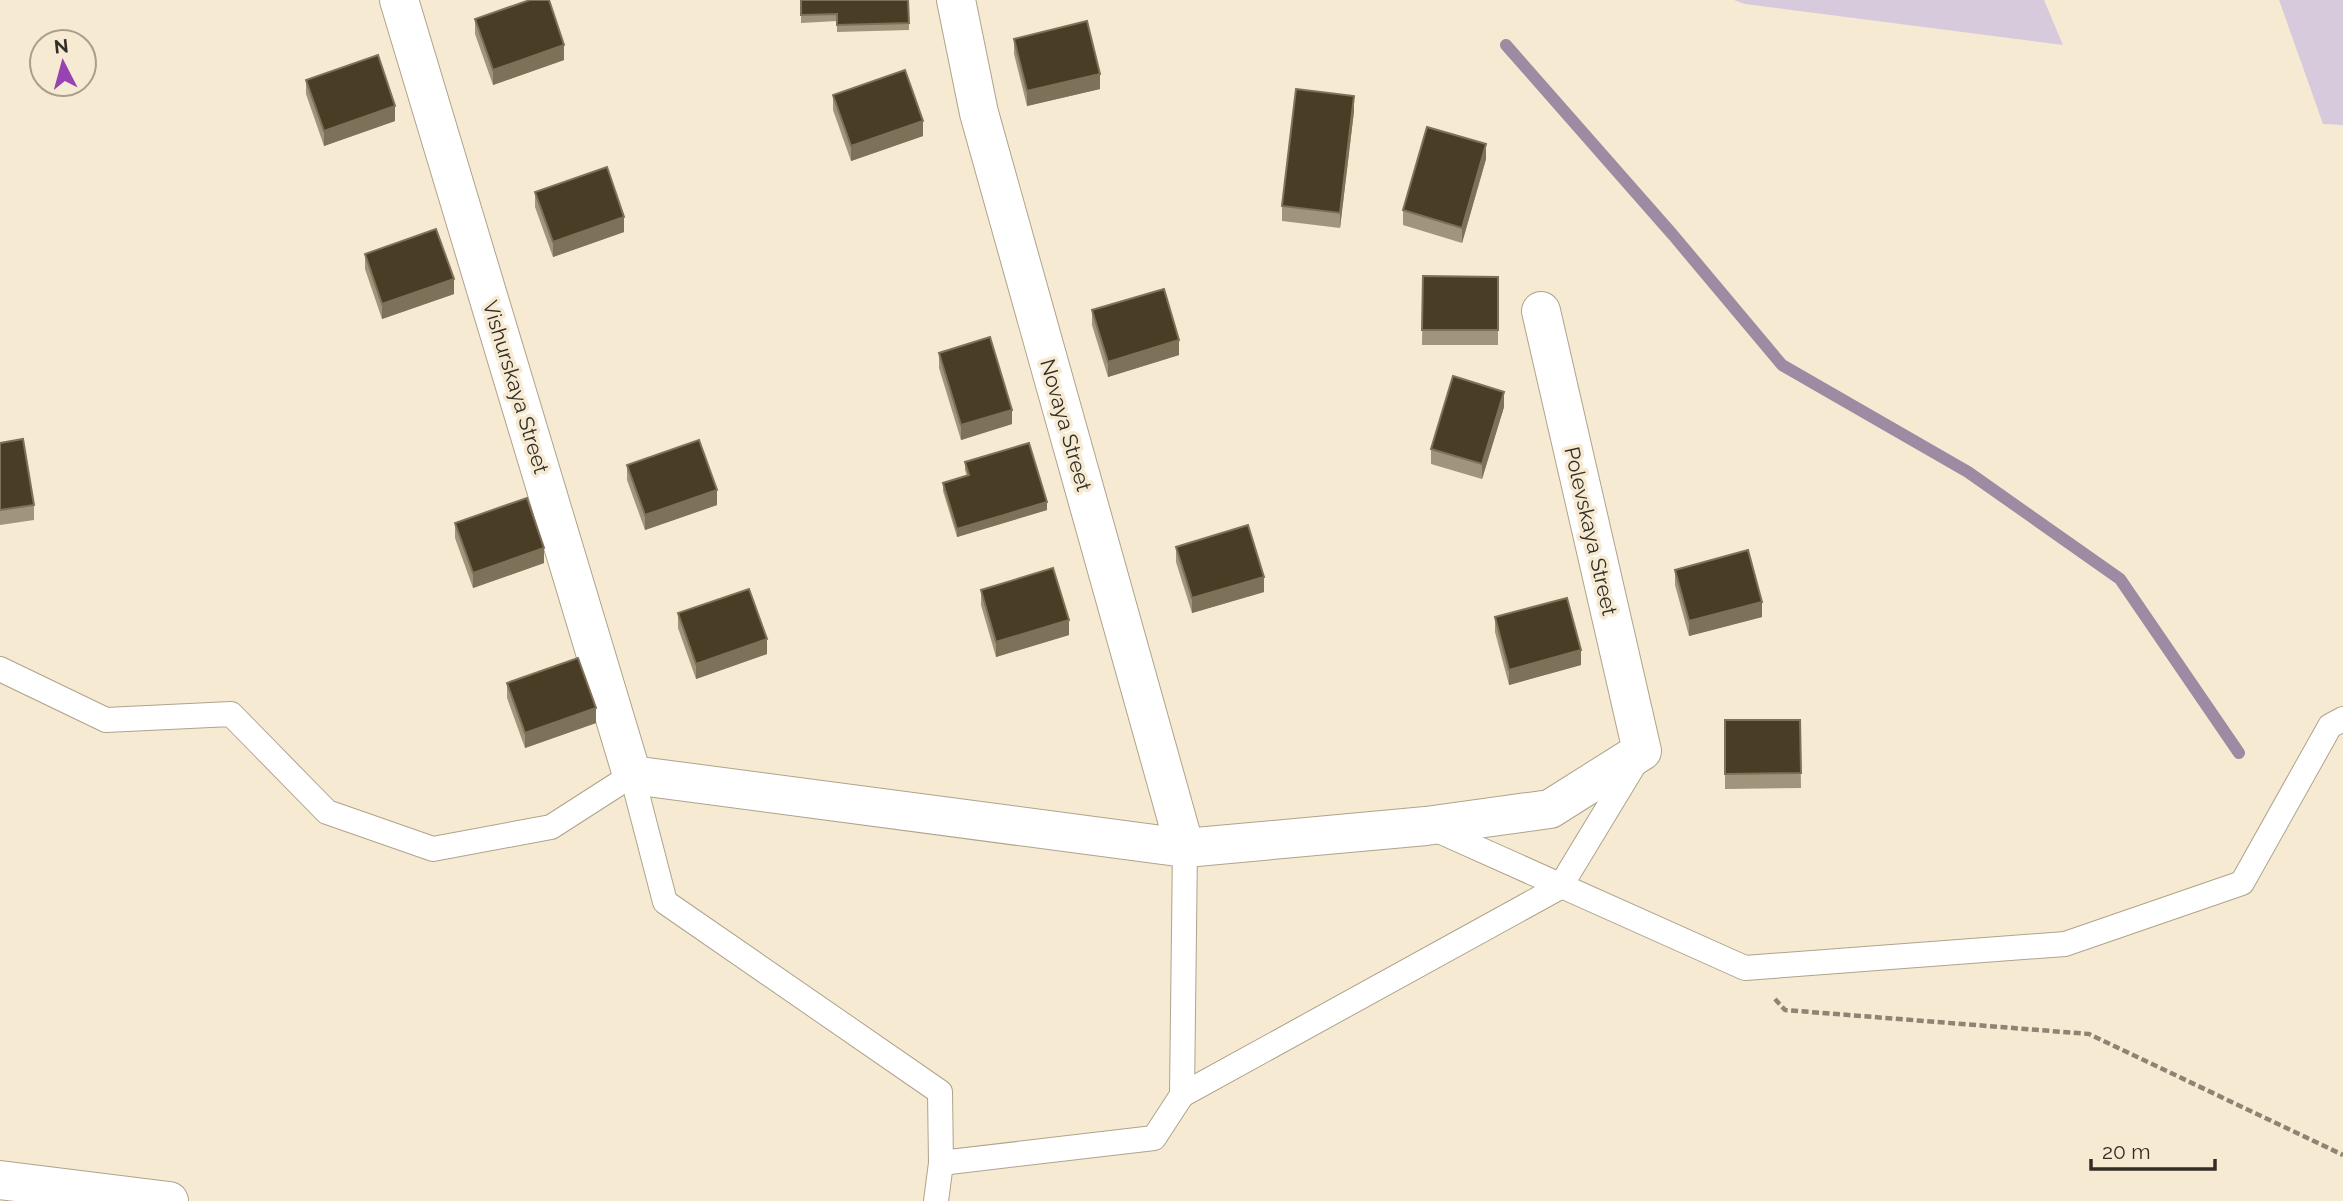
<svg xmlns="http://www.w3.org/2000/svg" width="2343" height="1201" font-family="Raleway,sans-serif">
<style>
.green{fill:#d8cadd}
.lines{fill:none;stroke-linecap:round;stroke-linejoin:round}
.stream{stroke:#9d8aa3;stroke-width:12}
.service-casing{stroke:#afa38c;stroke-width:26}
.minor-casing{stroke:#afa38c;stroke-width:40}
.primary-casing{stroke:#afa38c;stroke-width:40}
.path{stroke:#8d8474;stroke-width:4.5;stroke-dasharray:7 3.5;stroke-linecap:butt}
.service{stroke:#fff;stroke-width:24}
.minor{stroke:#fff;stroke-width:38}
.primary{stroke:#fff;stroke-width:38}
.wall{fill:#a0947c}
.shaded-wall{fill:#7e7159}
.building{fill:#4a3d25;stroke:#7e7159;stroke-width:2}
.labels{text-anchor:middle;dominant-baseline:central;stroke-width:7;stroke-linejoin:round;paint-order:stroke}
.street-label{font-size:21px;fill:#332e25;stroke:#f7ead2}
</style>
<rect width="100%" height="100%" fill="#f7ead2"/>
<g class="green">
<polygon points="1734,0 2044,0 2063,45 1745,4"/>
<polygon points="2279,0 2343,0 2343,125 2323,124"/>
</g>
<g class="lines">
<polyline class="stream" points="1506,45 1673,235 1782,365 1968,472 2120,579 2239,753"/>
<defs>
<g id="service">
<polyline points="0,669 106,720 231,714 327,812 433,849 551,827 632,775 665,902 940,1092 941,1163"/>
<polyline points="1430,827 1745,968 2065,944 2242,883 2330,726 2343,719"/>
<polyline points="1182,1095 1560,887 1637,760"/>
<polyline points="936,1201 941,1163 1154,1138 1182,1095 1185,848"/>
</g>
<g id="minor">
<polyline points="399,0 632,775 1185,848 1426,826 1550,809 1642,751 1541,311"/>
<polyline points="956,0 979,113 1185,848"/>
</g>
<polyline id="primary" points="0,1180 169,1201"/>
</defs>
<use href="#service" class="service-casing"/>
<use href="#minor" class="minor-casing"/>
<use href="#primary" class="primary-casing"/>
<polyline class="path" points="1775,999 1785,1010 2089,1034 2343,1155"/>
<use href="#service" class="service"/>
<use href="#minor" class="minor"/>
<use href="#primary" class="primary"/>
</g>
<g class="wall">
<polygon points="801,0 909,23 909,30 837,32 837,21 801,23"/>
<polygon points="475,19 564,60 493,85 475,34"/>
<polygon points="1014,39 1100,89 1027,106 1014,54"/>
<polygon points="306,80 395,121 324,146 306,94"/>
<polygon points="833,95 923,136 851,161 833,110"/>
<polygon points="1354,111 1340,228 1282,221 1282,206"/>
<polygon points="1486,159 1462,243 1403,225 1403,210"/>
<polygon points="535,192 624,232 553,257 535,207"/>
<polygon points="365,254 454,294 382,319 365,269"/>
<polygon points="1423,276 1498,277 1498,345 1422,345"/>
<polygon points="1092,310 1179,355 1108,377 1092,325"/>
<polygon points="939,353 1012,424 961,440 939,368"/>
<polygon points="1504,407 1482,479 1431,464 1431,449"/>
<polygon points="0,443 34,505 34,520 0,525"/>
<polygon points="965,462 1047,510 957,537 943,491 943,483 967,476 965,470"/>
<polygon points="627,465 717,505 645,530 627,480"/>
<polygon points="455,523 544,563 473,588 455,538"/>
<polygon points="1176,547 1264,592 1192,613 1176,562"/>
<polygon points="1675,570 1762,617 1689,636 1675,585"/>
<polygon points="981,590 1069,635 996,657 981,605"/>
<polygon points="678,613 767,654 696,679 678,628"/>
<polygon points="1495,617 1581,665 1509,685 1495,632"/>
<polygon points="507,683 596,723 525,748 507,698"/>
<polygon points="1725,720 1800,720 1801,788 1725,789"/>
</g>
<g class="shaded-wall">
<polygon points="564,45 564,60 493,85 493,70"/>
<polygon points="1100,74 1100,89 1027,106 1027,91"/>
<polygon points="1354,96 1354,111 1340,228 1340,213"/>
<polygon points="395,106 395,121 324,146 324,131"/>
<polygon points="923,121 923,136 851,161 851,146"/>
<polygon points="1486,144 1486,159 1462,243 1462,228"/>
<polygon points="624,217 624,232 553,257 553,242"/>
<polygon points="454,279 454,294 382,319 382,304"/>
<polygon points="1179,340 1179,355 1108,377 1108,362"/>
<polygon points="1504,392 1504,407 1482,479 1482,464"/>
<polygon points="1012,410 1012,424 961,440 961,425"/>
<polygon points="717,490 717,505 645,530 645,515"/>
<polygon points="1047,502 1047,510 957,537 957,529"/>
<polygon points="544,548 544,563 473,588 473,573"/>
<polygon points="1264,577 1264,592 1192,613 1192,598"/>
<polygon points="1762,602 1762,617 1689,636 1689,621"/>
<polygon points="1069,620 1069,635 996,657 996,642"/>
<polygon points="767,639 767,654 696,679 696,664"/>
<polygon points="1581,650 1581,665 1509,685 1509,670"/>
<polygon points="596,708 596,723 525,748 525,733"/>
</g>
<g class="building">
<polygon points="530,0 549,0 564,45 493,70 475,19"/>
<polygon points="801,0 908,0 909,23 837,25 837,14 801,15"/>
<polygon points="1087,21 1100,74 1027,91 1014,39"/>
<polygon points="378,55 395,106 324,131 306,80"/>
<polygon points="905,70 923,121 851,146 833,95"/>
<polygon points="1296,89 1354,96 1340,213 1282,206"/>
<polygon points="1427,127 1486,144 1462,228 1403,210"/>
<polygon points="607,167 624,217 553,242 535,192"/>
<polygon points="436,229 454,279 382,304 365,254"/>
<polygon points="1423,276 1498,277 1498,330 1422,330"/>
<polygon points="1164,289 1179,340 1108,362 1092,310"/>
<polygon points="990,337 1012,410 961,425 939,353"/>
<polygon points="1453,376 1504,392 1482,464 1431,449"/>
<polygon points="23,439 34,505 0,510 0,443"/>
<polygon points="699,440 717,490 645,515 627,465"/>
<polygon points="1029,443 1047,502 957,529 943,483 969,475 965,462"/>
<polygon points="527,498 544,548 473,573 455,523"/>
<polygon points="1248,525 1264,577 1192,598 1176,547"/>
<polygon points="1748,550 1762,602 1689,621 1675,570"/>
<polygon points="1053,568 1069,620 996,642 981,590"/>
<polygon points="749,589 767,639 696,664 678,613"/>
<polygon points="1567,598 1581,650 1509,670 1495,617"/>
<polygon points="578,658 596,708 525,733 507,683"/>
<polygon points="1725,720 1800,720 1801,773 1725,774"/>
</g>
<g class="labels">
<g class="street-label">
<text transform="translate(516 387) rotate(73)">Vishurskaya Street</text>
<text transform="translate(1066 425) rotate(74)">Novaya Street</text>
<text transform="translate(1591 531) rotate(77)">Polevskaya Street</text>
</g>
</g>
<g transform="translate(63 63) rotate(354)"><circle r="33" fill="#f7ead2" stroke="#a99f8d" stroke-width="2"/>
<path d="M0-5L12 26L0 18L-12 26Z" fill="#9743b1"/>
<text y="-10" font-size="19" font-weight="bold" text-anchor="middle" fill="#332e25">N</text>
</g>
<path d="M2091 1159v10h124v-10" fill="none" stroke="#332e25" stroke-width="3.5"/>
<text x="2102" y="1159" font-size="21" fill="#332e25" stroke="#f7ead2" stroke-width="5" paint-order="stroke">20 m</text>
</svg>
